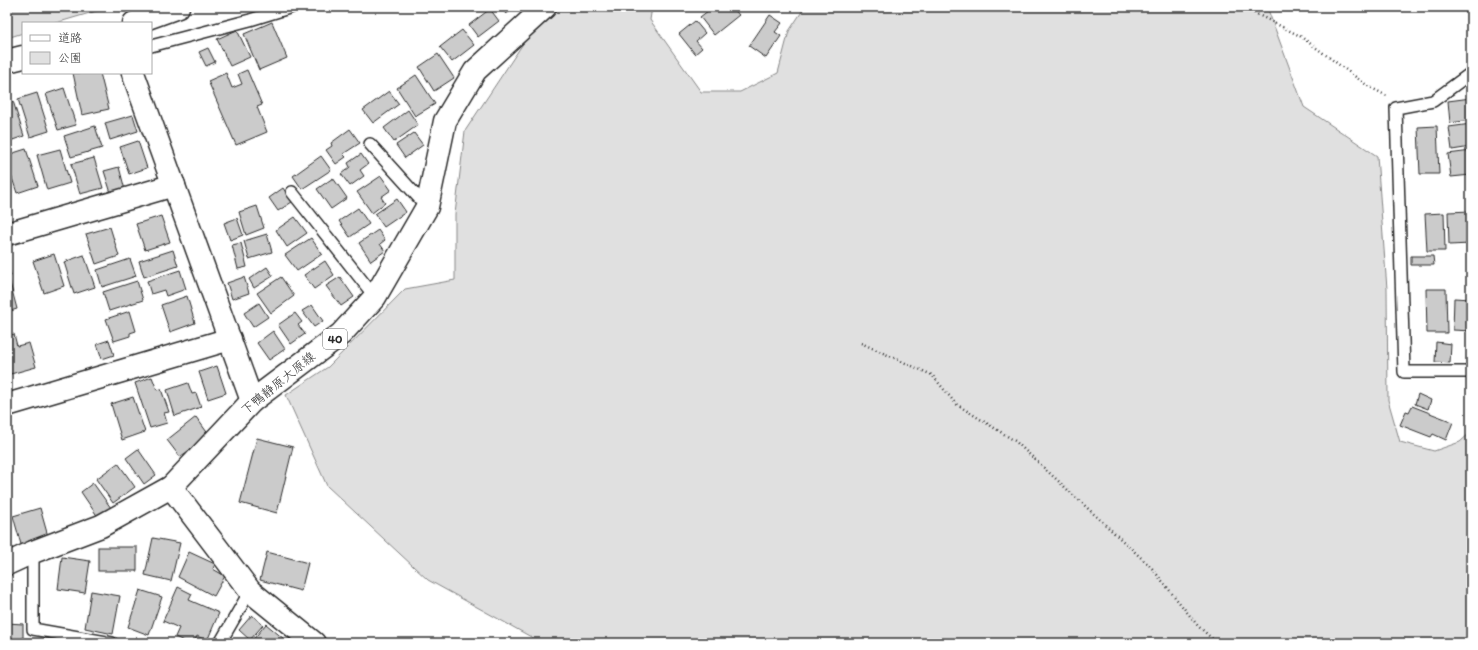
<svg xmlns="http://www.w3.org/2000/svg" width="1478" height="650" font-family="Itim,'Klee One',sans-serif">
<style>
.green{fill:#e0e0e0;stroke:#868686}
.building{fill:#cbcbcb;stroke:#2b2b2b}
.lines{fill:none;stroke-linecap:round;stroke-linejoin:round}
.lane-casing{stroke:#2b2b2b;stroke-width:14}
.street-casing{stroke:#2b2b2b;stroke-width:25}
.secondary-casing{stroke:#2b2b2b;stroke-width:25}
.primary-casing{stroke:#2b2b2b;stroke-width:25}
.path{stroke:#2b2b2b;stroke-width:2.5;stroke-dasharray:1 3;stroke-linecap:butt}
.lane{stroke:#fff;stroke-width:11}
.street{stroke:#fff;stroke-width:22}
.secondary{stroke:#fff;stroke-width:22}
.primary{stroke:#fff;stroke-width:22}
.labels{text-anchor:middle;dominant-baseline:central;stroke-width:4;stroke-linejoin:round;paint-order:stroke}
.shield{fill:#fff;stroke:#6b6b6b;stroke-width:1}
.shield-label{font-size:12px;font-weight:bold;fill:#2b2b2b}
.street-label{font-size:13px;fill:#2b2b2b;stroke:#fff}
</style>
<rect width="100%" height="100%" fill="#fff"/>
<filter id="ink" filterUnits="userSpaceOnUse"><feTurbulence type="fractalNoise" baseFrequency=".025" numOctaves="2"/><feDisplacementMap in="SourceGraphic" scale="8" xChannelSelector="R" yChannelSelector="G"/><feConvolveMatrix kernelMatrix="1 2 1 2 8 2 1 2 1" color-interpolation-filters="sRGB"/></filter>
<g filter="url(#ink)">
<g class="green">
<polygon points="7,7 110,7 56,23 23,23 23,33 7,38"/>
<polygon points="556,7 652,7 650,20 701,92 740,92 778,73 789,31 805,7 1267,7 1304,107 1377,156 1387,289 1388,400 1400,442 1434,451 1460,442 1471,432 1471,643 542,643 428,580 327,486 286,395 328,367 405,289 455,280 455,214 465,131 538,21"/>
</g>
<g class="building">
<polygon points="500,7 516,7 506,14"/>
<polygon points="713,7 732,7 739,15 714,35 700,17"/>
<polygon points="490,9 499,21 478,37 469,25"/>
<polygon points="770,15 782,23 775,32 781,36 766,58 749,46"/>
<polygon points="695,21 705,33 696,41 702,48 695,54 679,34"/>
<polygon points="272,22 287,58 259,70 244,34"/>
<polygon points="237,30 250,57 230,66 217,39"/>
<polygon points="462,30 474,45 452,62 440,47"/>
<polygon points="208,48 215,62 206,66 199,52"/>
<polygon points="438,54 454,78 434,91 419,67"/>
<polygon points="247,70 262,105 257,107 267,132 236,145 208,81 226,73 232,88 242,84 238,74"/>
<polygon points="73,73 100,73 109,109 82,115"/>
<polygon points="416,75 435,104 415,116 397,88"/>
<polygon points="64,88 76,125 58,130 46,94"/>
<polygon points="389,91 399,104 373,123 363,110"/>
<polygon points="37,93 49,131 30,137 18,99"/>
<polygon points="1471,98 1471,120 1450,123 1448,101"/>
<polygon points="13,101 24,136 7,142 7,102"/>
<polygon points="408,110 418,125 394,142 384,128"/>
<polygon points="133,115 138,131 110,140 105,123"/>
<polygon points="1471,124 1471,147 1452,150 1449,127"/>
<polygon points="95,126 102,148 71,157 64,136"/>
<polygon points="1437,126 1439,174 1420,174 1418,127"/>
<polygon points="350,129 360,143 343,154 346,157 336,164 326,150 332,146 331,143"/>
<polygon points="414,133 423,145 405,158 396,145"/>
<polygon points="138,141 147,168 129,174 120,147"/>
<polygon points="26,149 38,186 17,193 7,163 7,155"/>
<polygon points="60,149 70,183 47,190 37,155"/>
<polygon points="1471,151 1471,175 1451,177 1448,154"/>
<polygon points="361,154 368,164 360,170 364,176 350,186 341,174 350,167 348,163"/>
<polygon points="321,156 331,170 302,189 293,176"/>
<polygon points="94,158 103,188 80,194 71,164"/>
<polygon points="119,167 125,190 111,193 104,171"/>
<polygon points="381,176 391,190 381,197 385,203 372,213 357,192"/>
<polygon points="333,178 347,198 331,209 317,189"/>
<polygon points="283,188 292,202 278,211 269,198"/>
<polygon points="397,199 406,212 384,227 375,214"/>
<polygon points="257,206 264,228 246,235 239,212"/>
<polygon points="358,208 369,224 350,237 339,221"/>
<polygon points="1471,211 1471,244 1449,245 1448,212"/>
<polygon points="1444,213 1445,251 1427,251 1425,214"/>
<polygon points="161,216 170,242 145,250 136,224"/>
<polygon points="295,217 307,233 287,247 276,230"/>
<polygon points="237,218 243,235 230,240 224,223"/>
<polygon points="110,227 119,256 96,264 86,234"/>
<polygon points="378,230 385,240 380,244 385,251 371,261 359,243"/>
<polygon points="267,234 272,252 249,259 244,241"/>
<polygon points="311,238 322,254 297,271 285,255"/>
<polygon points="241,243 247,267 238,269 232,245"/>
<polygon points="173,250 178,266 144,277 139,261"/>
<polygon points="54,254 64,286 44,293 33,261"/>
<polygon points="84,255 95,287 74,294 64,262"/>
<polygon points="1411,256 1433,256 1434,265 1411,265"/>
<polygon points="130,259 136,276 102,287 97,270"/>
<polygon points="7,261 11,276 7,278"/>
<polygon points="325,261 334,275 314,289 304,275"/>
<polygon points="267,267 273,276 254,288 249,279"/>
<polygon points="180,270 186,289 166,296 164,290 151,294 147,281"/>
<polygon points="244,277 249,293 232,299 227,283"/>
<polygon points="281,277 294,296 271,313 257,293"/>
<polygon points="340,277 354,297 341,306 326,286"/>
<polygon points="7,279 9,279 17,309 7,312"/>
<polygon points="137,281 143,300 109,311 103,292"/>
<polygon points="1426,289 1446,289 1447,333 1427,333"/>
<polygon points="187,296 195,323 170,332 161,305"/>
<polygon points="1454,298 1471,299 1471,331 1453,330"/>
<polygon points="259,303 268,317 253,327 244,313"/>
<polygon points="312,305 323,321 314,327 302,311"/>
<polygon points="130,311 136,331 130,333 130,336 114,341 106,319"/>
<polygon points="295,313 302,322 298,325 305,334 291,344 278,325"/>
<polygon points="273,331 285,349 269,360 257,343"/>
<polygon points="14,334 17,346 29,343 36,367 7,375 7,336"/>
<polygon points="109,340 114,355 102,359 97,344"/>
<polygon points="1436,342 1451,344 1450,363 1435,362"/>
<polygon points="217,366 226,393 208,399 199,372"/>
<polygon points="152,377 157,390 161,389 169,412 164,413 167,423 150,428 135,383"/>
<polygon points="188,383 192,394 196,393 201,407 175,416 167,390"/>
<polygon points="1418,394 1431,400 1428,409 1415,404"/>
<polygon points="133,397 145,432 122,440 111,404"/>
<polygon points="1412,406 1453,422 1446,440 1433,434 1431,437 1400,425 1406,411 1409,412"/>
<polygon points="196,417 209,435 180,457 167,440"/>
<polygon points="257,438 293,447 277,513 240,503"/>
<polygon points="138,449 156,475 144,484 126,458"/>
<polygon points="118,463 135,487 113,503 96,479"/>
<polygon points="93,483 111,508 98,517 81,492"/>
<polygon points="40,508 49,540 22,548 13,516"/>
<polygon points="153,538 180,543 171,581 145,575"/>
<rect x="98" y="547" width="39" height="24"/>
<polygon points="189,552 215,564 213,569 225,576 214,596 178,577"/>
<polygon points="267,552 308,563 301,591 260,580"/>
<polygon points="62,557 90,561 85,593 58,589"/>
<polygon points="178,587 192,594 189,600 219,613 207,641 197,636 194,643 188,643 175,637 179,628 163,621"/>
<polygon points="140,590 162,597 149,635 128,627"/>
<polygon points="91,591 120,596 113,634 85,628"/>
<polygon points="252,615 263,625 250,640 239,630"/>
<polygon points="7,623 23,624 23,643 7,643"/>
<polygon points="266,624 284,639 280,643 255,643 252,641"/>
</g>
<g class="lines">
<defs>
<g id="lane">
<polyline points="151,46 250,20 292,7"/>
<polyline points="1471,73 1433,101 1396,108 1404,372 1471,372"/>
<polyline points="370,144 427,207"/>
<polyline points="292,192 375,297"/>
<polyline points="33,552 33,629 112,643"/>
<polyline points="220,643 250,591"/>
</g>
<g id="street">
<polyline points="133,73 252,401"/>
<polyline points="7,234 174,185"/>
<polyline points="7,405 230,339"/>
<polyline points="171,487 250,591 314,643"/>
</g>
<g id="secondary">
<polyline points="134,23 178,7"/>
<polyline points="7,61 23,57"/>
</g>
<polyline id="primary" points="7,564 33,552 101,526 171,487 252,401 341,334 375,297 427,207 445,121 475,71 545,7"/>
</defs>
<use href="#lane" class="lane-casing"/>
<use href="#street" class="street-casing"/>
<use href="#secondary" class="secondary-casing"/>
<use href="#primary" class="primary-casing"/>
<g class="path">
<polyline points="1243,7 1300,36 1368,86 1387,96"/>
<polyline points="861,343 932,375 956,404 1015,441 1151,567 1198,626 1217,643"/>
</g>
<use href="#lane" class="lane"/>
<use href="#street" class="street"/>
<use href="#secondary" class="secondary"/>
<use href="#primary" class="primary"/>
</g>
</g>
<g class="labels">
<rect class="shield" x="323" y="329" width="24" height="20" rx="3"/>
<g class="shield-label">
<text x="335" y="339">40</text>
</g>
<g class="street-label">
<text transform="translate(278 383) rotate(-39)">下鴨静原大原線</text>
</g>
</g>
<rect width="1478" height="650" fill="none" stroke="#fff" stroke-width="24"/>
<rect x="12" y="12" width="1454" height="626" fill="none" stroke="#2b2b2b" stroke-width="1.5" filter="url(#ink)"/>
<rect x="22" y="22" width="130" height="52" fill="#ffffff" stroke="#aaaaaa"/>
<rect x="30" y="35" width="20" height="6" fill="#ffffff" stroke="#aaaaaa"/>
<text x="58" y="42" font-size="12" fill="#2b2b2b">道路</text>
<rect x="30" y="52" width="20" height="12" fill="#e0e0e0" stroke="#aaaaaa"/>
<text x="58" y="62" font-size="12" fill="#2b2b2b">公園</text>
</svg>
